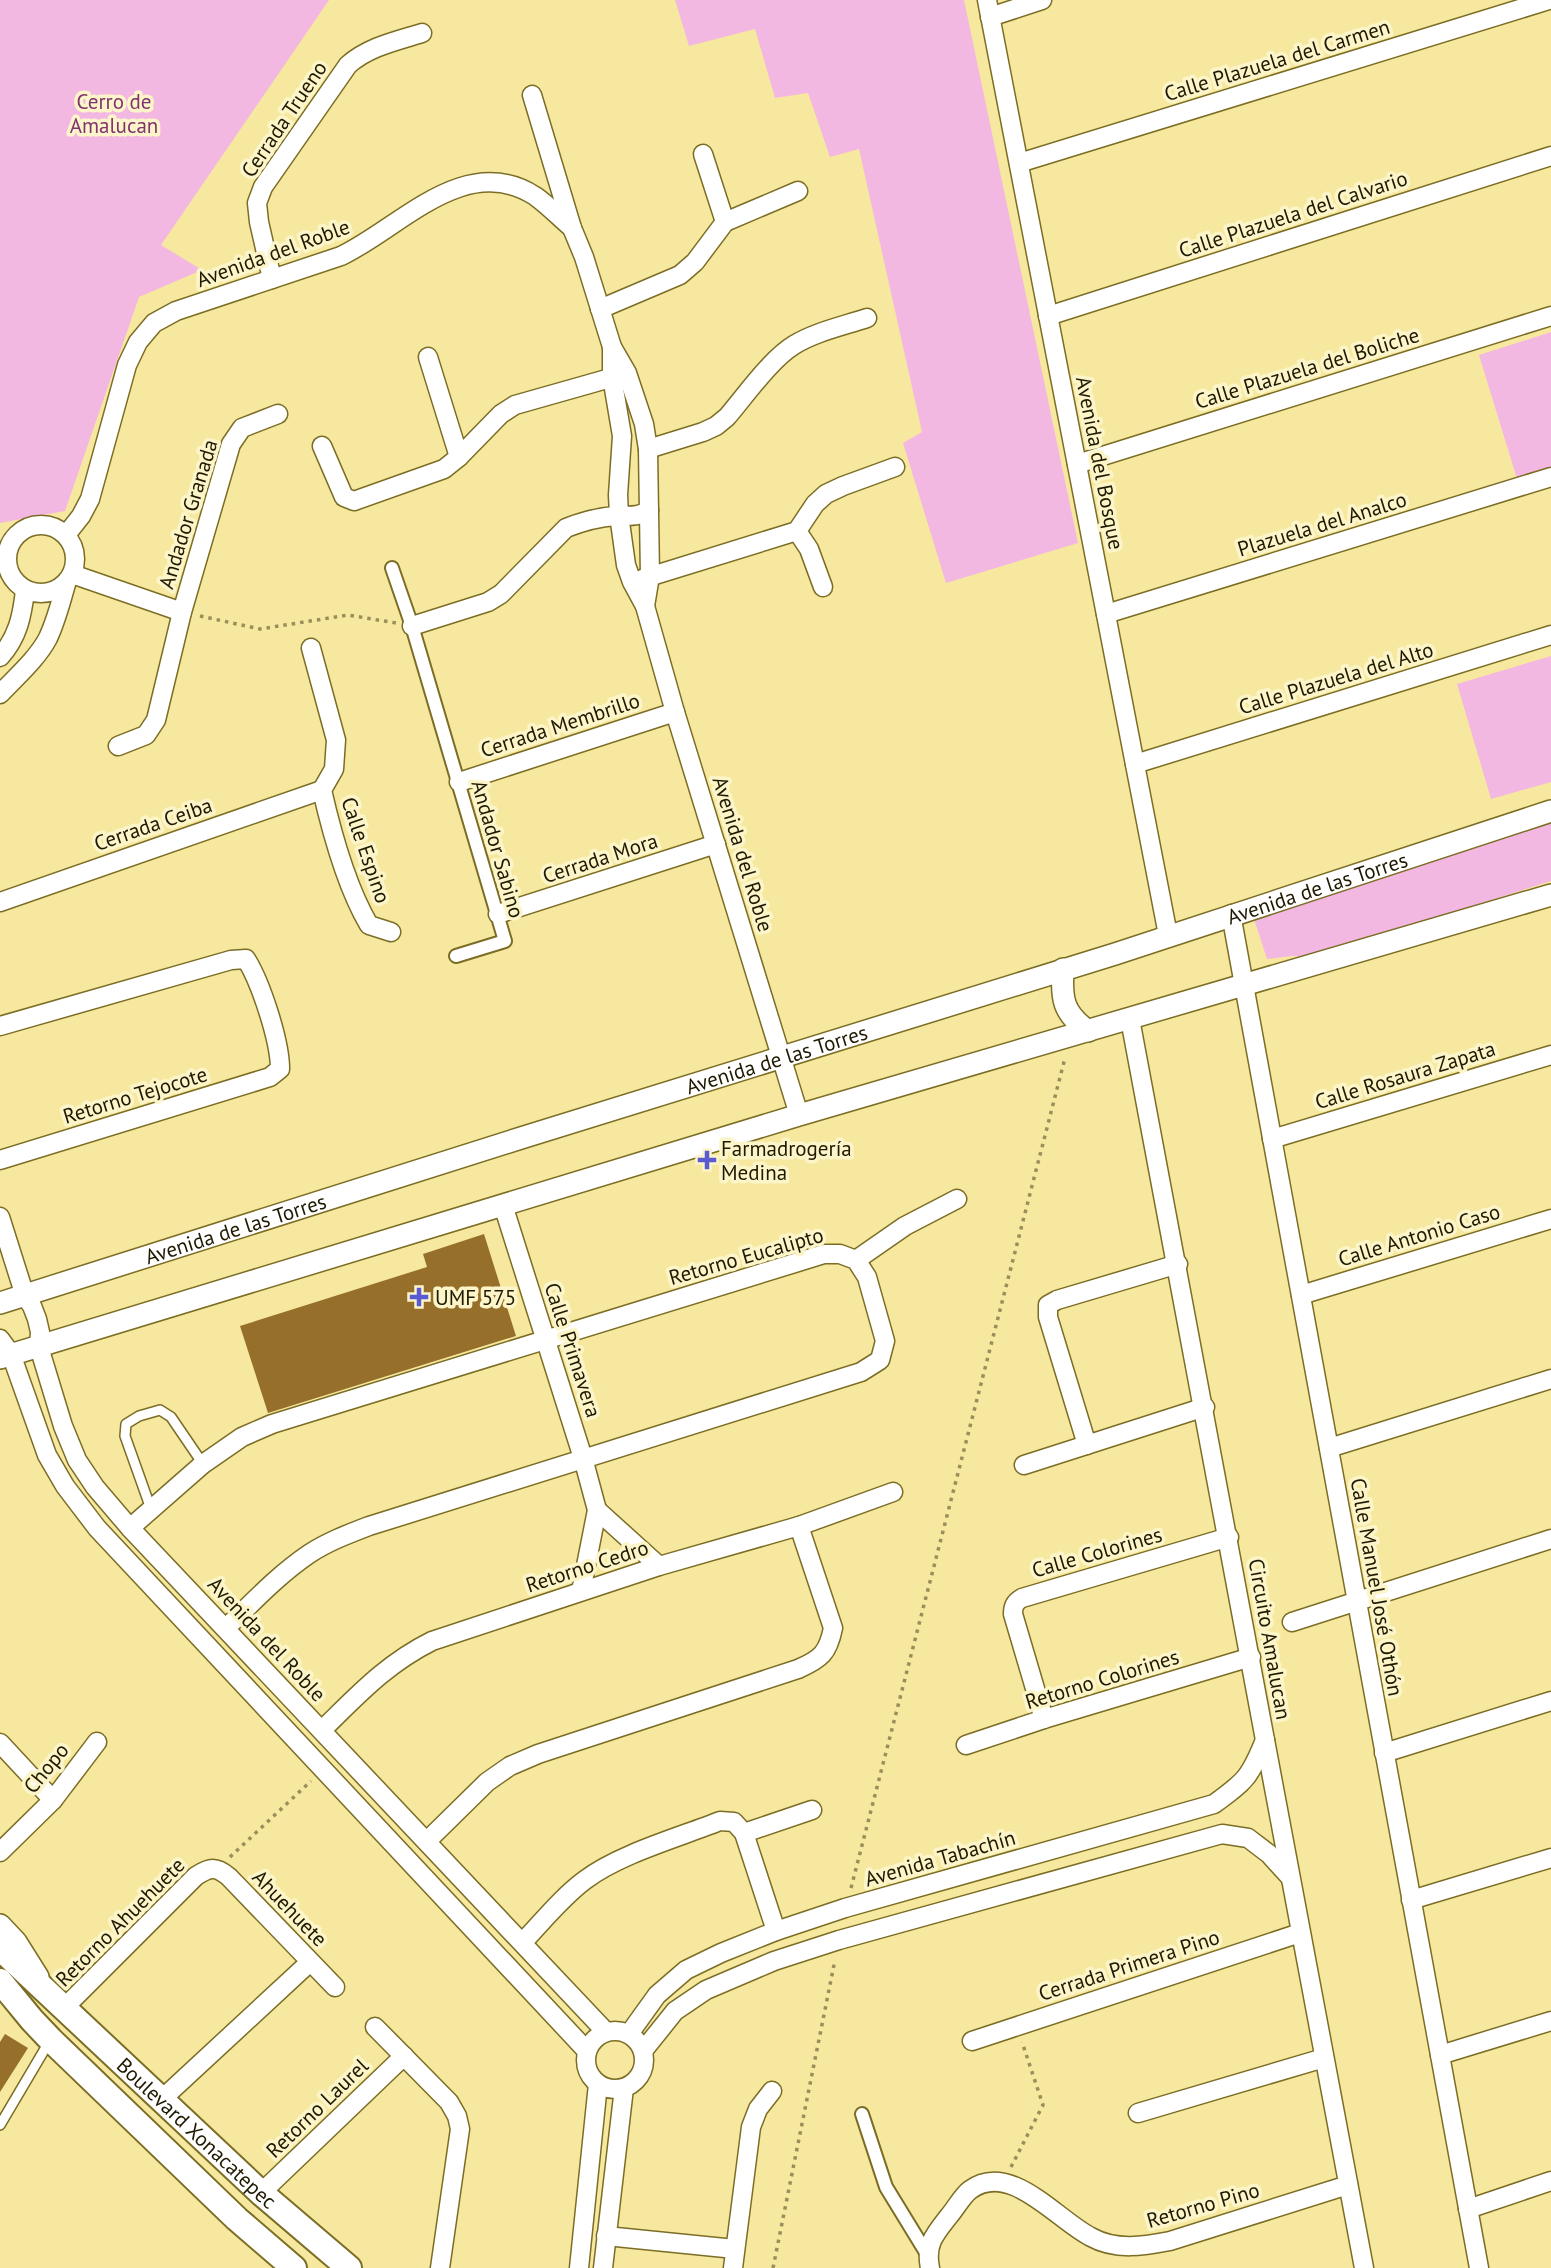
<svg xmlns="http://www.w3.org/2000/svg" width="1551" height="2268" font-family="'PT Sans',sans-serif">
<style>
.green{fill:#f3b8e1}
.building{fill:#966f2b}
.lines{fill:none;stroke-linecap:round;stroke-linejoin:round}
.service-casing{stroke:#7c6d25;stroke-width:12}
.pedestrian-casing{stroke:#7c6d25;stroke-width:16}
.minor-casing{stroke:#7c6d25;stroke-width:21}
.tertiary-casing{stroke:#7c6d25;stroke-width:24}
.secondary-casing{stroke:#7c6d25;stroke-width:28}
.path{stroke:#9a8e5a;stroke-width:3.5;stroke-dasharray:3.5 5;stroke-linecap:butt}
.service{stroke:#fff;stroke-width:9}
.pedestrian{stroke:#fff;stroke-width:12}
.minor{stroke:#fff;stroke-width:18}
.tertiary{stroke:#fff;stroke-width:21}
.secondary{stroke:#fff;stroke-width:24}
.poi-dot{fill:#5a5bd3;stroke:#fdf5ca;stroke-width:2.5}
.labels{text-anchor:middle;dominant-baseline:central;stroke-width:7;stroke-linejoin:round;paint-order:stroke}
.street-label{font-size:21px;fill:#1f1900;stroke:#fdf5ca}
.park-label{font-size:21px;fill:#80346e;stroke:#fdf5ca}
.poi-label{font-size:21px;fill:#1f1900;stroke:#fdf5ca;text-anchor:start}
</style>
<rect width="100%" height="100%" fill="#f7e89f"/>
<g class="green">
<polygon points="0,0 329,0 161,245 202,270 139,297 65,511 0,523"/>
<polygon points="675,0 964,0 1078,543 946,583 903,443 922,432 859,149 830,157 808,93 775,98 755,29 689,46"/>
<polygon points="1551,332 1551,468 1517,479 1479,355"/>
<polygon points="1551,656 1551,782 1491,799 1457,684"/>
<polygon points="1551,820 1551,881 1313,957 1292,956 1267,959 1254,919"/>
</g>
<g class="building">
<polygon points="484,1234 516,1336 268,1413 240,1326 427,1267 423,1254"/>
<polygon points="5,2034 28,2048 0,2092 0,2042"/>
</g>
<g class="lines">
<defs>
<g id="service">
<polyline points="151,1509 125,1436 126,1424 139,1416 160,1410 171,1417 203,1464"/>
<polyline points="0,2125 49,2042"/>
</g>
<g id="pedestrian">
<polyline points="392,568 412,626 505,941 456,956"/>
<polyline points="862,2114 886,2187 927,2254"/>
</g>
<g id="minor">
<polyline points="987,0 1168,935"/>
<polyline points="990,17 1042,0"/>
<polyline points="532,95 572,228 584,257 612,347 627,373 644,424 648,449 650,576 645,606"/>
<polyline points="703,154 725,222"/>
<polyline points="1019,163 1549,0"/>
<path d="M272,279L259,222L257,203L263,187L348,65C368,47 396,41 422,33"/>
<polyline points="600,309 680,275 695,262 725,222 798,191"/>
<polyline points="1048,316 1551,156"/>
<polyline points="612,347 612,377 622,436 618,495 619,515 626,565 632,582 645,606 675,712 799,1115"/>
<polyline points="428,357 459,457"/>
<polyline points="322,446 344,497 354,501 444,469 459,457 501,414 515,405 621,375"/>
<path d="M648,449L703,432L716,426L727,417C745,396 771,359 794,345C815,332 843,326 867,318"/>
<polyline points="1077,464 1551,316"/>
<circle cx="41" cy="559" r="34"/>
<polyline points="797,531 809,549 823,587"/>
<path d="M66,535L81,516L90,499L127,365L138,342L154,323L176,311L341,256C400,228 465,151 535,196C548,205 560,218 572,228"/>
<polyline points="72,574 182,612"/>
<polyline points="642,579 797,531 815,504 826,494 843,486 895,467"/>
<polyline points="1106,614 1551,477"/>
<path d="M412,626L488,602L501,594L566,528C581,522 600,517 616,516C629,515 637,518 649,510"/>
<path d="M311,648L336,740L334,769L322,790C332,834 346,886 369,925L391,932"/>
<path d="M0,657C18,637 22,616 25,591"/>
<path d="M0,694C16,677 37,659 48,638C56,621 61,602 66,584"/>
<polyline points="118,746 146,735 156,720 182,612 231,444 242,428 278,414"/>
<polyline points="1135,764 1551,635"/>
<polyline points="459,782 675,712"/>
<polyline points="0,902 322,790"/>
<polyline points="498,914 716,844"/>
<polyline points="1231,914 1479,2268"/>
<path d="M1130,1019C1211,1435 1284,1852 1364,2268"/>
<path d="M0,1026L231,960L246,959C261,983 280,1041 280,1069L270,1077L0,1160"/>
<polyline points="1272,1139 1551,1055"/>
<polyline points="503,1205 583,1458 597,1510 581,1591"/>
<polyline points="0,1217 25,1296 32,1306 37,1319 40,1332 39,1347 63,1426 77,1460 95,1487 130,1528 606,2032"/>
<polyline points="856,1260 905,1226 957,1199"/>
<polyline points="1301,1295 1551,1219"/>
<polyline points="0,1339 11,1354 47,1455 65,1486 97,1528 587,2051"/>
<polyline points="1087,1445 1048,1317 1048,1305 1057,1300 1178,1264"/>
<polyline points="1329,1448 1551,1379"/>
<polyline points="1024,1465 1205,1407"/>
<polyline points="597,1510 659,1566"/>
<path d="M130,1528L203,1464L242,1437L272,1424L824,1254H840L856,1260L867,1277L885,1341L880,1360L861,1372L369,1526C348,1534 327,1542 309,1554C278,1575 252,1603 226,1628"/>
<polyline points="1292,1622 1551,1539"/>
<path d="M1044,1719L1013,1614C1013,1606 1015,1602 1022,1598L1229,1537"/>
<path d="M322,1730C358,1695 386,1664 432,1641L659,1566L799,1526L893,1492"/>
<polyline points="0,1743 53,1800"/>
<polyline points="966,1745 1044,1719 1251,1657"/>
<polyline points="1384,1753 1551,1701"/>
<polyline points="744,1833 776,1931"/>
<path d="M427,1841L487,1782L510,1766L538,1754L798,1669C821,1659 828,1653 833,1628L799,1526"/>
<polyline points="0,1852 53,1800 97,1742"/>
<polyline points="1411,1900 1551,1858"/>
<path d="M523,1942C543,1921 562,1897 585,1880C619,1854 680,1837 720,1821L734,1822L744,1833L812,1810"/>
<path d="M63,2009L196,1876C210,1867 216,1866 229,1877L335,1987"/>
<polyline points="375,2027 449,2102 457,2116 460,2129 440,2268"/>
<circle cx="615" cy="2060" r="29"/>
<path d="M629,2034L657,1995L686,1970L721,1953L776,1931L845,1908L1214,1804C1246,1781 1250,1777 1265,1740"/>
<polyline points="972,2041 1300,1933"/>
<polyline points="643,2051 675,2011 706,1990 774,1961 839,1940 1222,1834 1248,1838 1269,1854 1289,1876"/>
<polyline points="1440,2055 1551,2021"/>
<polyline points="161,2100 310,1962"/>
<polyline points="1138,2113 1324,2058"/>
<polyline points="261,2193 404,2056"/>
<polyline points="1468,2209 1551,2181"/>
<polyline points="606,2236 735,2249"/>
<polyline points="579,2268 598,2084"/>
<polyline points="603,2268 624,2088"/>
<polyline points="733,2268 751,2127 758,2109 772,2091"/>
<path d="M930,2268C925,2244 935,2234 949,2216C956,2208 962,2196 970,2190C1010,2160 1057,2220 1091,2237C1116,2251 1144,2246 1170,2241L1348,2185"/>
</g>
<g id="tertiary">
<path d="M1063,969C1061,999 1063,1013 1088,1031"/>
<path id="s1" d="M0,1303L521,1138L1115,954L1551,811"/>
<polyline points="0,1358 799,1115 1551,895"/>
<polyline points="0,1925 16,1942 38,1977"/>
</g>
<g id="secondary">
<path id="s2" d="M0,1948L261,2193L349,2268"/>
<polyline points="0,1981 32,2020 51,2040 237,2219 294,2268"/>
</g>
</defs>
<use href="#service" class="service-casing"/>
<use href="#pedestrian" class="pedestrian-casing"/>
<use href="#minor" class="minor-casing"/>
<use href="#tertiary" class="tertiary-casing"/>
<use href="#secondary" class="secondary-casing"/>
<g class="path">
<polyline points="200,616 260,629 348,615 396,623"/>
<polyline points="230,1857 311,1781"/>
<polyline points="851,1888 1065,1058"/>
<polyline points="1011,2167 1043,2105 1022,2042"/>
<polyline points="773,2268 835,1960"/>
</g>
<use href="#service" class="service"/>
<use href="#pedestrian" class="pedestrian"/>
<use href="#minor" class="minor"/>
<use href="#tertiary" class="tertiary"/>
<use href="#secondary" class="secondary"/>
</g>
<g class="poi-dot">
<path d="M703.5 1149.5h7v7h7v7h-7v7h-7v-7h-7v-7h7z"/>
<path d="M415.5 1286.5h7v7h7v7h-7v7h-7v-7h-7v-7h7z"/>
</g>
<g class="labels">
<g class="street-label">
<text transform="translate(1277 60) rotate(-17)">Calle Plazuela del Carmen</text>
<text transform="translate(284 119) rotate(-56)">Cerrada Trueno</text>
<text transform="translate(1293 214) rotate(-18)">Calle Plazuela del Calvario</text>
<text transform="translate(273 253) rotate(-20)">Avenida del Roble</text>
<text transform="translate(1307 368) rotate(-17)">Calle Plazuela del Boliche</text>
<text transform="translate(1100 463) rotate(79)">Avenida del Bosque</text>
<text transform="translate(188 514) rotate(-73)">Andador Granada</text>
<text transform="translate(1322 524) rotate(-17)">Plazuela del Analco</text>
<text transform="translate(1336 678) rotate(-17)">Calle Plazuela del Alto</text>
<text transform="translate(560 725) rotate(-18)">Cerrada Membrillo</text>
<text transform="translate(153 824) rotate(-19)">Cerrada Ceiba</text>
<text transform="translate(498 849) rotate(74)">Andador Sabino</text>
<text transform="translate(366 850) rotate(71)">Calle Espino</text>
<text transform="translate(743 854) rotate(73)">Avenida del Roble</text>
<text transform="translate(600 858) rotate(-18)">Cerrada Mora</text>
<text stroke="none"><textPath href="#s1" startOffset="1381">Avenida de las Torres</textPath></text>
<text stroke="none"><textPath href="#s1" startOffset="814">Avenida de las Torres</textPath></text>
<text transform="translate(1405 1075) rotate(-17)">Calle Rosaura Zapata</text>
<text transform="translate(135 1095) rotate(-17)">Retorno Tejocote</text>
<text stroke="none"><textPath href="#s1" startOffset="247">Avenida de las Torres</textPath></text>
<text transform="translate(1419 1235) rotate(-17)">Calle Antonio Caso</text>
<text transform="translate(746 1256) rotate(-16)">Retorno Eucalipto</text>
<text transform="translate(573 1350) rotate(72)">Calle Primavera</text>
<text transform="translate(1097 1552) rotate(-16)">Calle Colorines</text>
<text transform="translate(587 1566) rotate(-18)">Retorno Cedro</text>
<text transform="translate(1377 1587) rotate(80)">Calle Manuel José Othón</text>
<text transform="translate(267 1639) rotate(47)">Avenida del Roble</text>
<text transform="translate(1270 1639) rotate(80)">Circuito Amalucan</text>
<text transform="translate(1102 1679) rotate(-17)">Retorno Colorines</text>
<text transform="translate(46 1768) rotate(-51)">Chopo</text>
<text transform="translate(940 1858) rotate(-16)">Avenida Tabachín</text>
<text transform="translate(290 1908) rotate(46)">Ahuehuete</text>
<text transform="translate(120 1922) rotate(-45)">Retorno Ahuehuete</text>
<text transform="translate(1129 1965) rotate(-18)">Cerrada Primera Pino</text>
<text transform="translate(317 2108) rotate(-44)">Retorno Laurel</text>
<text stroke="none"><textPath href="#s2" startOffset="270">Boulevard Xonacatepec</textPath></text>
<text transform="translate(1203 2205) rotate(-16)">Retorno Pino</text>
</g>
<g class="park-label">
<text x="114" y="101">Cerro de<tspan x="114" dy="24">Amalucan</tspan></text>
</g>
<g class="poi-label">
<text x="721" y="1148">Farmadrogería<tspan x="721" dy="24">Medina</tspan></text>
<text x="435" y="1297">UMF 575</text>
</g>
</g>
</svg>
